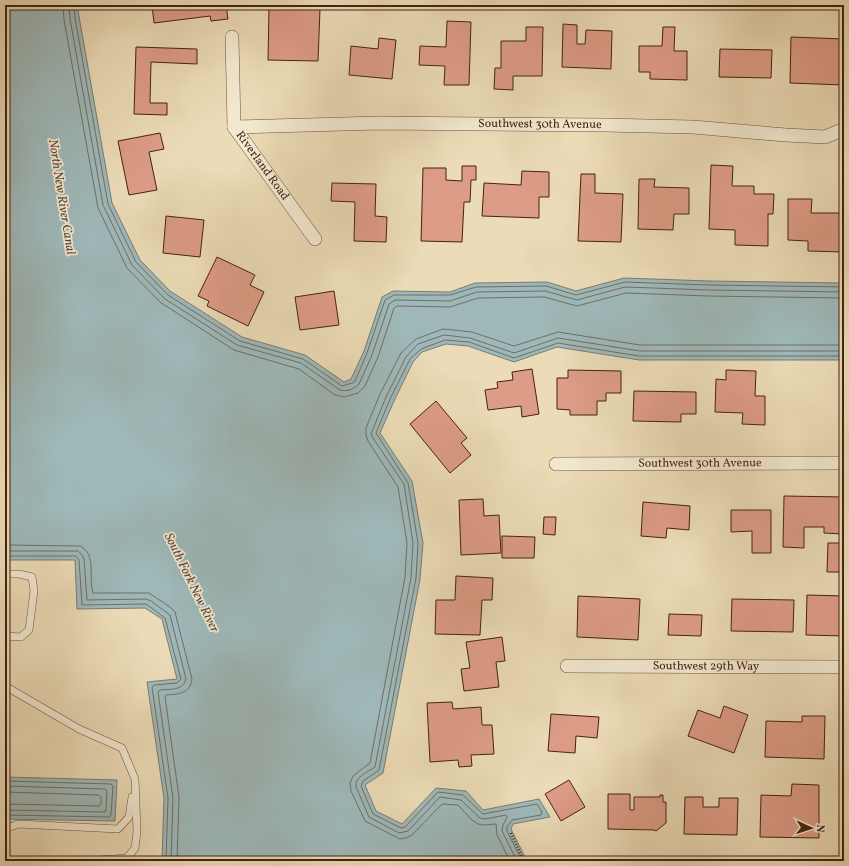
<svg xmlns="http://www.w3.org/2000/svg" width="849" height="866" font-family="Vollkorn,serif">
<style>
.water{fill:#9eb8b9;stroke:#7a7c76}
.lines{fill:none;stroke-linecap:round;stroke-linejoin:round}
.shore{stroke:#716e65;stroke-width:1}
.building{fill:#dd9c86;stroke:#442311}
.lane-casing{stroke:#6e513a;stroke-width:8}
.street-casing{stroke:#6e513a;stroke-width:14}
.path{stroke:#442311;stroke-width:2.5;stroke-dasharray:1 2;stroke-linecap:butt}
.lane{stroke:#f2e8d0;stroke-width:7}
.street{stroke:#f2e8d0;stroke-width:13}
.labels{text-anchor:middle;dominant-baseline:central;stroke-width:3.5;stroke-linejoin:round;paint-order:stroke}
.street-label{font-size:12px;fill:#442311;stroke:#f2e8d0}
.water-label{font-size:13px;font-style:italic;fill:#5a483b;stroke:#f2e8d0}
</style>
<rect width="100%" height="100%" fill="#ebdbb6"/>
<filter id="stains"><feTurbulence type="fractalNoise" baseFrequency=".005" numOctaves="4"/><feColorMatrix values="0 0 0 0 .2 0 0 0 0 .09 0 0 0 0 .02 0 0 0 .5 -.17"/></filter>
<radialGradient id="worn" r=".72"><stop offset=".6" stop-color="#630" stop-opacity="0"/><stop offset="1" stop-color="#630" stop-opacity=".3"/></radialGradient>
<g class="water">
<polygon points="5,5 77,5 112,203 140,260 170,291 242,337 305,355 344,382 351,379 364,351 382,297 393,291 450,292 475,283 547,282 576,291 624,278 709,281 844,283 844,360 639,360 557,347 514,362 468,346 446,344 422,352 413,362 394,401 380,433 412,481 423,543 420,579 383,773 365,785 376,811 402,824 436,788 466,791 483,810 539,799 550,817 513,824 511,829 527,861 162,861 164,798 147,682 177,679 162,619 145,608 77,609 75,560 5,560"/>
<polygon points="5,777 117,780 115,821 5,819"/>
</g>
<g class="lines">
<g class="shore">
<polyline points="63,5 64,20 98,208 127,268 160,302 234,350 299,369 335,395 344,397 358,393 365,386 378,357 394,308 397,306 450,307 478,298 544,297 577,306 626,293 708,296 844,298"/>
<path d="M69,5L70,19L103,205L132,265L165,299L237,345L301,363L340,390C347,392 354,389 359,384L372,355L389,304L395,300L450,301L477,292L545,291L577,300L625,287L708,290L844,292"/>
<polyline points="74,5 75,18 108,204 136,262 168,295 240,341 303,359 342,386 352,383 355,381 367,353 385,300 394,295 450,295 476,287 546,286 576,295 625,282 708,285 844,287"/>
<path d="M5,545L80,546C97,554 88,578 93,593H149L170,607L175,612L192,679C190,694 179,694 166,695L165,697L179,797L177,861"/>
<path d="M5,551H78L82,555L84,559L87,600L146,599L151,601L170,615L186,679C183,691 170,689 160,690L158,692L173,798L171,861"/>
<polyline points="5,556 76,556 79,560 82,605 146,604 165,618 181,679 177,683 154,685 152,687 168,798 166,861"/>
<polyline points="5,781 111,784 113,786 111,815 110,817 5,815"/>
<polyline points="5,786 105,789 107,791 106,810 105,812 5,810"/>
<polyline points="5,792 99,795 101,797 101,804 99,806 5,804"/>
<polyline points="510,861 497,835 496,824 484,825 478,824 472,820 458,805 442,804 412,835 406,838 400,839 365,821 351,791 350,783 353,776 370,763 405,577 407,543 398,487 368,441 366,435 366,428 380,394 401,353 416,339 443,329 472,332 514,346 558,332 640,345 844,345"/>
<path d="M517,861L502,831L503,825L507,817L506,815L485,819L480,818L461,800L440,797L408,831L399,833L369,817L356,787C355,776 367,773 375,767L411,578L413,543L404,484L373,438L371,434L386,397L406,357L418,344L444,335L470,338L514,353L558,338L640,351H844"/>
<polyline points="522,861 507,831 507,827 512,820 541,815 542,812 537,804 483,814 463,795 438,792 405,827 401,828 373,814 361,786 363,781 379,770 416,578 418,543 408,483 376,433 390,399 410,359 421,349 445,340 469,342 514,358 558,343 639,356 844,356"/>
</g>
</g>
<g class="building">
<polygon points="152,5 226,5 228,19 211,21 210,16 154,23"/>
<polygon points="269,8 320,9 318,61 268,60"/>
<polygon points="447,21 471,22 469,85 444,85 445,66 419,65 420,46 446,47"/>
<polygon points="563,24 577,25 577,44 585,44 586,30 612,31 611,69 562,67"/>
<polygon points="526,27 543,27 542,76 513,76 513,90 494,89 495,68 501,68 501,41 526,41"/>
<polygon points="663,27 675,27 674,51 687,51 687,80 650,79 650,72 639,72 639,46 662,46"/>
<polygon points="791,37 844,39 844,85 790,83"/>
<polygon points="379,38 396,40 392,79 349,75 351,46 378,49"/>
<polygon points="136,47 197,49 197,64 151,62 150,103 167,103 167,115 134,114"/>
<polygon points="720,49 772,50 771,78 719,77"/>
<polygon points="160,133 164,149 149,152 157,190 129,195 118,141"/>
<polygon points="711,165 733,166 732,186 754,186 754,194 774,194 773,214 768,214 768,246 735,245 735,230 709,229"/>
<polygon points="462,166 476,166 476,180 471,180 470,202 464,202 462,242 421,241 423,168 446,168 446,180 462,181"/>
<polygon points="522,171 549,172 549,197 539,197 539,218 482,216 484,183 521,185"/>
<polygon points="581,174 595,174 595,193 623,194 621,242 578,241"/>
<polygon points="639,179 655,179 654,187 689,188 689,214 674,214 673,230 638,229"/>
<polygon points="332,183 376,184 375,216 387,217 386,242 354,241 355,202 331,201"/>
<polygon points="788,199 812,199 811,213 844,213 844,252 808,251 808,241 788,240"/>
<polygon points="166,216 204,220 200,257 163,253"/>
<polygon points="217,257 255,275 250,285 264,292 248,326 207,306 209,301 198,296"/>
<polygon points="334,291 339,325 300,330 295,297"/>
<polygon points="532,369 539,414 522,417 521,406 488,410 485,390 498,388 497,382 513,380 512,372"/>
<polygon points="568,370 621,371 621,393 606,393 606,401 597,401 597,415 570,415 570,410 557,409 557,378 568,378"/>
<polygon points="726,370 756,371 755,396 765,396 765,425 742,424 743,413 715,412 716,379 726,380"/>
<polygon points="634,391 696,392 696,414 681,414 681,422 633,421"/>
<polygon points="436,401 467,438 461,443 471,455 450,473 410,424"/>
<polygon points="784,496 844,497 843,534 824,533 824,527 804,527 804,548 783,547"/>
<polygon points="483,499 484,516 499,515 501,553 461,555 459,500"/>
<polygon points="643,502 690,506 689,530 667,528 666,538 641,536"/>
<polygon points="731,510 771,510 771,553 752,553 752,531 731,532"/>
<polygon points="544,517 556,517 555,535 543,534"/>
<polygon points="502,536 535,537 534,558 502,558"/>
<polygon points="828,543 844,543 844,572 827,572"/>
<polygon points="456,576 493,578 492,600 482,600 480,635 435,634 436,600 455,600"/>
<polygon points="807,595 844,596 844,636 806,635"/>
<polygon points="578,596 640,599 638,640 577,637"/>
<polygon points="732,599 794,600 793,632 731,631"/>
<polygon points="669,614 702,615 701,636 668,635"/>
<polygon points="502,637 505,661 496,662 499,687 464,691 461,669 470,668 466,642"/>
<polygon points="452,702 453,709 481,707 482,725 492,725 494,754 471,755 472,766 459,767 458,760 430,762 427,703"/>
<polygon points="724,706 748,715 734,753 688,736 698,710 720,718"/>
<polygon points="551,714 599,717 597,738 576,736 575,753 548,751"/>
<polygon points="802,716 825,716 824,759 765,757 766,721 802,722"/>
<polygon points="569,780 585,807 561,821 545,794"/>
<polygon points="792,784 819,785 819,838 760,837 761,795 791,796"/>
<polygon points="608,794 630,794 630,810 634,810 634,797 660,797 660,795 663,795 663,802 666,802 666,823 656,831 654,830 608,829"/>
<polygon points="685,797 703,797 703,807 719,807 719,798 738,798 737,835 684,834"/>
</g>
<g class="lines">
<defs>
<g id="lane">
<polyline points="5,574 19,574 32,577 34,591 29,630 21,637 5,636"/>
<polyline points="5,686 79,729 122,748 135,779 137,832 135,848 127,858 86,861"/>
<polyline points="5,829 18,824 118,829 129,817 132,797"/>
<polyline points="5,860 7,861"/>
</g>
<g id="street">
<path id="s1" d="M232,37L234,127L315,239"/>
<path id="s2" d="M234,127L379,123L604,125L693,127L786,135L825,137L844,129"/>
<path id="s3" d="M556,464L844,463"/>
<path id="s4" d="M567,666L844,667"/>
</g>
</defs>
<use href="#lane" class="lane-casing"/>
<use href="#street" class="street-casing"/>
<polyline class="path" points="511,833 524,861"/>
<use href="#lane" class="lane"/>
<use href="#street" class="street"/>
</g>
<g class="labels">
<g class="street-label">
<text stroke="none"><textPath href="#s2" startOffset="306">Southwest 30th Avenue</textPath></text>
<text stroke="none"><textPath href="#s1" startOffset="138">Riverland Road</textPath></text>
<text stroke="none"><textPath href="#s3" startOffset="144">Southwest 30th Avenue</textPath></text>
<text stroke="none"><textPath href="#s4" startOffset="139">Southwest 29th Way</textPath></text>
</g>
<g class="water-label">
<text transform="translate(61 197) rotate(81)">North New River Canal</text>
<text transform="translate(191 583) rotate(64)">South Fork New River</text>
</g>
</g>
<rect width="849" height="866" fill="none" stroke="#ebdbb6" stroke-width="20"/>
<rect x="6" y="6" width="837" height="854" fill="none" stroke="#442311" stroke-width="2"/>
<rect x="10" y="10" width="829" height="846" fill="none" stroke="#442311"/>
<g transform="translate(811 828) rotate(93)" stroke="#f2e8d0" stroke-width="3" paint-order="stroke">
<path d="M0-3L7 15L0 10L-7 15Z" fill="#442311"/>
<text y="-6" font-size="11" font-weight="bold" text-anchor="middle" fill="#442311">N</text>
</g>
<rect width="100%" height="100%" filter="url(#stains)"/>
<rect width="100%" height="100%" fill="url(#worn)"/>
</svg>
